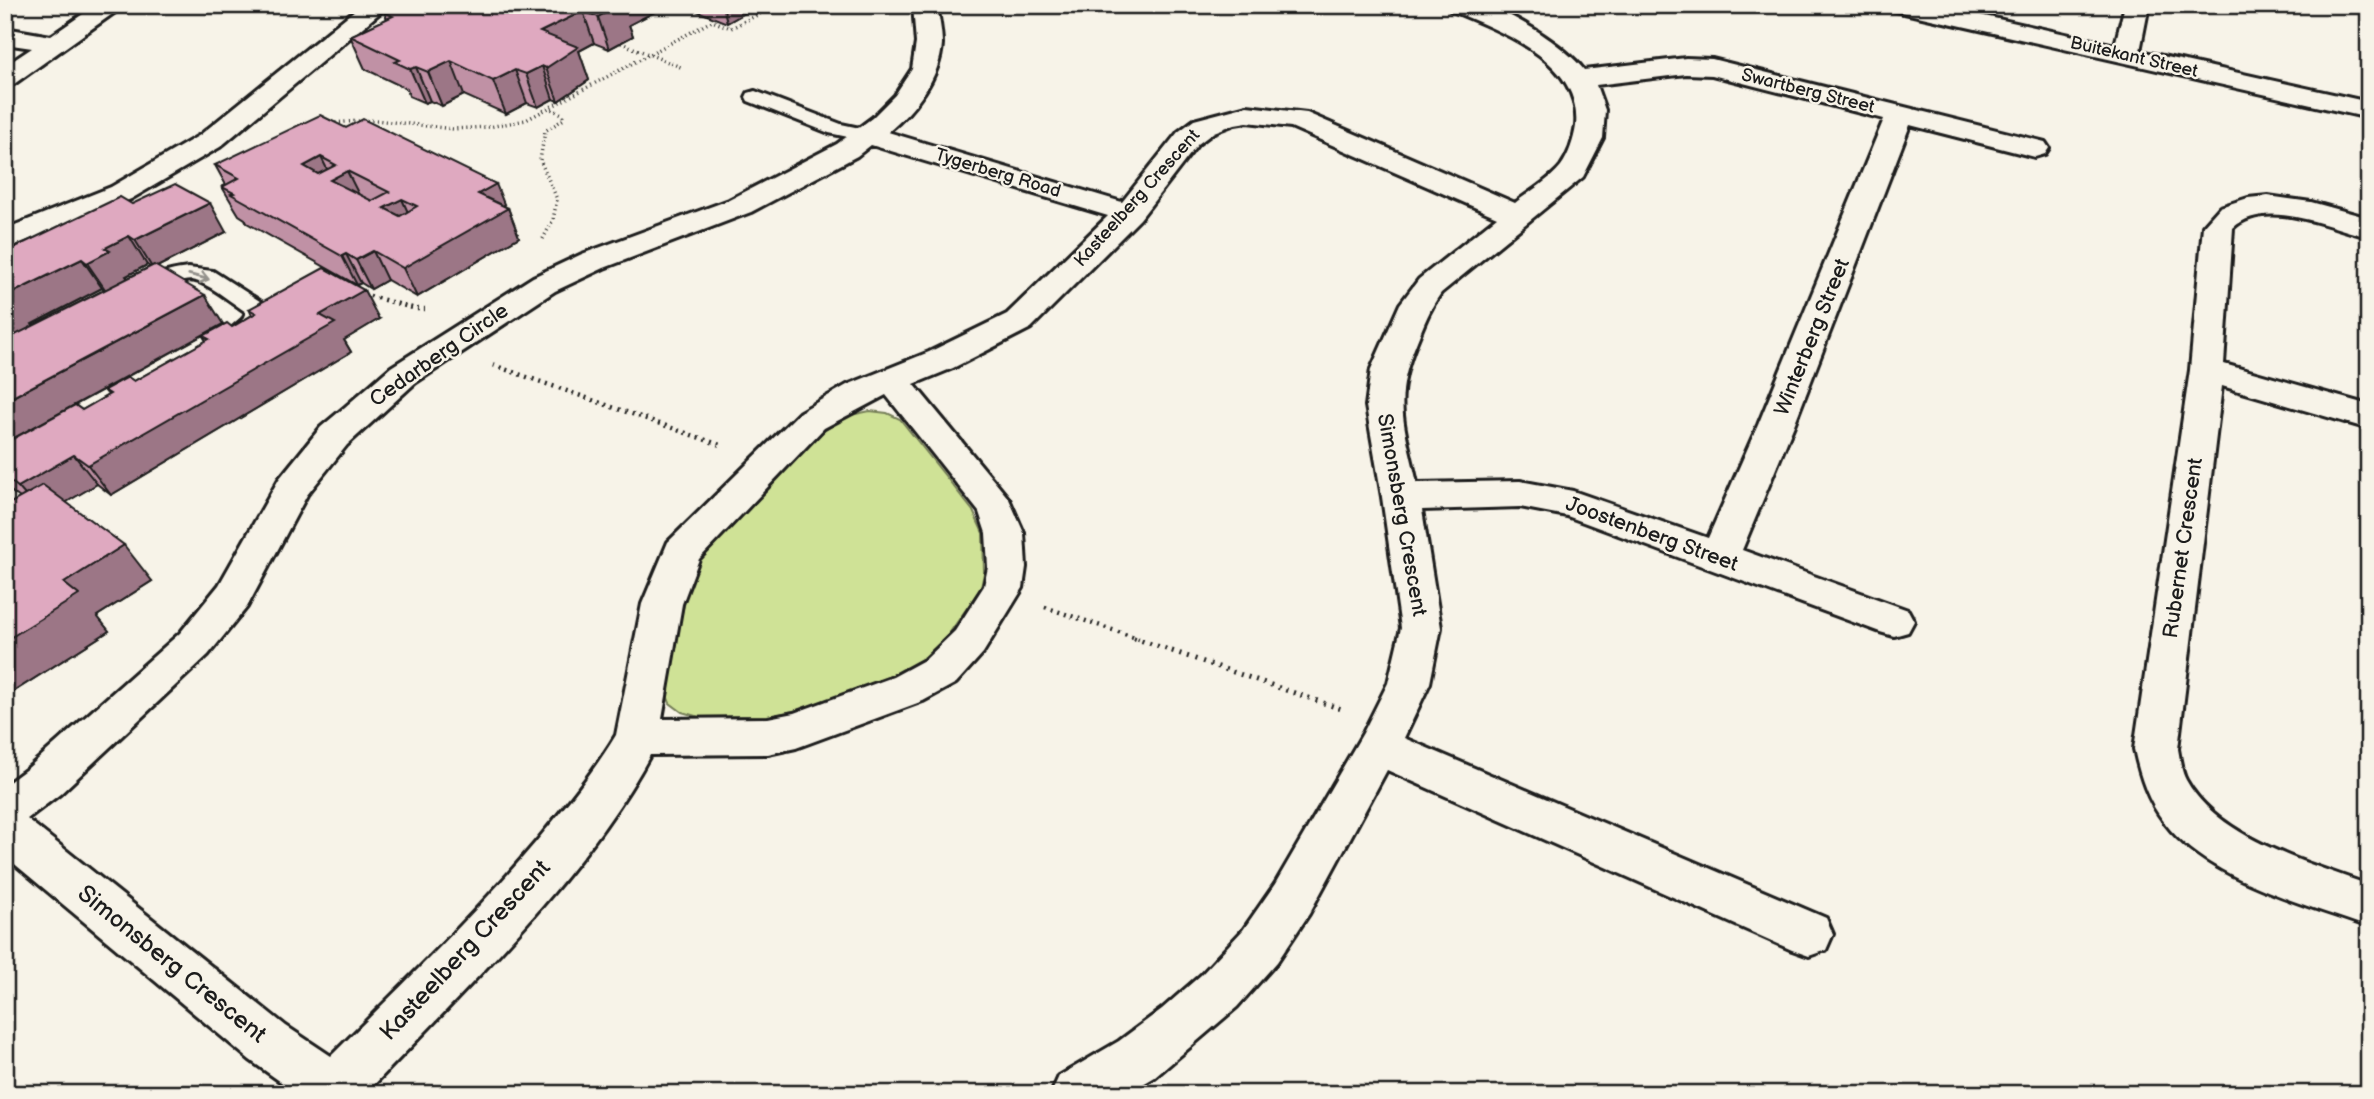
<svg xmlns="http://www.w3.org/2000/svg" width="2374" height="1099" font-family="'Balsamiq Sans',sans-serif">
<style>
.green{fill:#cfe296;stroke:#767f59;stroke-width:2}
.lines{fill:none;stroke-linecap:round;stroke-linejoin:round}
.lane-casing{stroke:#1c1c1c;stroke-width:6}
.street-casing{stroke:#1c1c1c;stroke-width:6}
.path-far2{stroke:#1c1c1c;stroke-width:3.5;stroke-dasharray:1 3.5;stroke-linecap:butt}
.path-far1{stroke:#1c1c1c;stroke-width:4.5;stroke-dasharray:2 5;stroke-linecap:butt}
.path{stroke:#1c1c1c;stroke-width:5;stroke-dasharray:2 6;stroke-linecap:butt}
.lane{fill:#f7f3e8;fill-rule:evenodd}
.street{fill:#f7f3e8;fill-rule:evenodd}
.wall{fill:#c091a5;stroke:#1c1c1c;stroke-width:2;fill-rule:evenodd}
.shaded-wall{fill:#9c7686;stroke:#1c1c1c;stroke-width:2}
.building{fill:#dfa9c0;stroke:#1c1c1c;stroke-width:2;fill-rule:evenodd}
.oneway{stroke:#94928c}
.labels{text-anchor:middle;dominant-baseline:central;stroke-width:5;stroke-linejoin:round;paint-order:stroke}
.far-street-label{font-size:18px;fill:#1c1c1c;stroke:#f7f3e8}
.street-label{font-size:21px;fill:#1c1c1c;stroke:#f7f3e8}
.near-street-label{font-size:24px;fill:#1c1c1c;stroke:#f7f3e8}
</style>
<rect width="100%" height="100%" fill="#f7f3e8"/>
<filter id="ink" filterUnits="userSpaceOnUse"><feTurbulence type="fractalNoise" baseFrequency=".0143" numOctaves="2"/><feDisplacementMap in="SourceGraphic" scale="14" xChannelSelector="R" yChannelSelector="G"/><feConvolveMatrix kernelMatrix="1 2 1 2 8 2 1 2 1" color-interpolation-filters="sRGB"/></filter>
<g filter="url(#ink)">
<polygon class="green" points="870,411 887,413 900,419 973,511 983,533 984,573 981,588 941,645 925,659 902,672 807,708 770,716 699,717 682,712 670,703 666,693 665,683 691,576 700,558 821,433 846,416"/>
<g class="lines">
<defs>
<g id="lane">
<polygon points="755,91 841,124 874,131 877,135 867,141 829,133 748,101 746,97 748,93"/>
<path d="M188,268L213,271L266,305L269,310C263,327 252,341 232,336L229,331L243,319L246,312C232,303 215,288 199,282C177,273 158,301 136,296L133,291C144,276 171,270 188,268Z"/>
</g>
<g id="street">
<polygon points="96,5 125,5 14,84 5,86 5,66 32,48 5,44 5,28 51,36"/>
<polygon points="361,5 389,5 220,147 131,199 5,249 5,229 111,187 200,135"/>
<path d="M913,5H937C939,18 942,32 942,44C940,78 914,111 888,132L1122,202L1178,132L1194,120L1247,106L1307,113L1515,203C1529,192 1550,180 1561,166C1569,155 1574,139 1576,126C1582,60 1500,31 1450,10L1447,5C1457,5 1469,4 1479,5C1509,9 1566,47 1584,70L1686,58L1712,59L2045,142L2049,148L2045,154L2035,157L1910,125L1794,425L1742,550L1908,610L1914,621L1908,632L1894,636L1880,632L1567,516L1520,507L1422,510L1441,628L1430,683L1404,738L1826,918L1833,934L1826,950L1809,956L1792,950L1387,770L1309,914L1277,962L1237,1007L1155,1077L1126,1094H1051L1059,1076L1119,1041L1162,1009L1201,975L1243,930L1275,884L1363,733L1388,683L1401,628L1382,497L1366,406L1371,369L1400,304L1419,279L1497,217L1291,127L1247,122L1235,124L1214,132L1198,144L1140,219L1031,328L953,368L914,384L1009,499L1024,533L1026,567L1023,588L983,653L956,683L923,701L796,748L768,754L650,755C584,877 463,991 368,1091L369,1094H298L250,1060L5,856V785L28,768L180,633L219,585L279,479L321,427L345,407L391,367L533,277L582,254L729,200L837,144L872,118L895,95L912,69L916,43ZM1686,74L1712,75L1884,119L1758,425L1708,538L1573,491L1520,481L1417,483C1404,423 1392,401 1417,341C1424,324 1430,308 1441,293L1583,177L1603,138L1605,110L1596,85ZM871,145L1108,216L1007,314L929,352L847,385L800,412L668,542L642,604L616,735C593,773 564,808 536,842C472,918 401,986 331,1056L286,1026L27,819L60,794L208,655L247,607L307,495L347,445L415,383L555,291L604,268L751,212L857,156ZM886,395L979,512L986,533L988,567L984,586L955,631L926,659L893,677L794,713L768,718L662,719L682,604L699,559L824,428Z"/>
<polygon points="1888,5 1935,5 2115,45 2125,5 2149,5 2140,51 2369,102 2369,118 1900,12 1891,10"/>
<path d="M2268,196L2311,202L2369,218V237C2330,228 2266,197 2233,228L2224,364L2369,405V429L2222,386L2178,749C2180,759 2181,771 2186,780C2219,839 2309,863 2369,885V927C2305,904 2207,879 2165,823C2147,800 2140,776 2134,749L2190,370L2203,226L2220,207L2248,198Z"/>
</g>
</defs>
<use href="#lane" class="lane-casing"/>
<use href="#street" class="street-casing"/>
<g class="path-far2">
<polyline points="621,43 683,68"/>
<polyline points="331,123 375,120 453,129 489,127 526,120 712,21 731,28 777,5"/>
<polyline points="543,239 553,220 557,199 540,160 545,131 564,119 562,114 549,108"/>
</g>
<g class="path-far1">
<polyline points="363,294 416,309 425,309"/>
<polyline points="493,365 723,446"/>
<polyline points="1045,607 1139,639"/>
</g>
<polyline class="path" points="1134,638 1344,710"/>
<use href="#lane" class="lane"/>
<use href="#street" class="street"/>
</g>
<g class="wall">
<polygon points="668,5 629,25 633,36 609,49 594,43 579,51 589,80 558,101 553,99 538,107 527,103 506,114 464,95 442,106 430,101 425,103 409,96 407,89 365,69 350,36 387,19 384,12"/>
<polygon points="682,5 759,5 727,23"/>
<polygon points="346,128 508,208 519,237 417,297 387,280 371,289 361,283 357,285 247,223 245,219 239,215 222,187 226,185 215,165"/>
<path d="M132,204L226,232L157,267L223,324L75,405L82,410L108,395L104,390L134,381L206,341L203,336L232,327L252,315L249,309L379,319L344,340L351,352L111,495L97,484L66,502L152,581L97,616L109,631L5,697L20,498L5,487V340L9,338L7,337H5V252ZM147,265L150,267L128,278L126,276ZM102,288L104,290L33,326L32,324Z"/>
</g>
<g class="shaded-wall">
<polygon points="610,5 668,5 629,25 633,36 609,49 598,17"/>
<polygon points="723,5 759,5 727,23"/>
<polygon points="583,11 594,43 579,51 589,80 558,101 546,68 540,32"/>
<polygon points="451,61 464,95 442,106 428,72"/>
<polygon points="542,66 553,99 538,107 526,74"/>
<polygon points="416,67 430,101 425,103 410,69"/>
<polygon points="515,70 527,103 506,114 493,81"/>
<polygon points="321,157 332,179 347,171 361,199 304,166"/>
<polygon points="496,184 506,209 508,208 519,237 417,297 403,268 478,194"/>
<polygon points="402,199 415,228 384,208"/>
<polygon points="210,203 226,232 153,269 135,240"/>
<polygon points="129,236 147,265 126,276 129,280 107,292 87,263 105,248"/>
<polygon points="373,251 387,280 371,289 356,260"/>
<polygon points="346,254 361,283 357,285 342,256"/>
<polygon points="82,259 102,288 32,324 35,328 12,340 5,331 5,303 8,295"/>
<polygon points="364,290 379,319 344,340 351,352 111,495 88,465 320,315"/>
<polygon points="205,295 223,324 5,443 5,401"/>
<polygon points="74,455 97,484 43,516 18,487"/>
<polygon points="124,545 152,581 97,616 109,631 5,697 5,641 64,583"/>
</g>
<g class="building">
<polygon points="397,5 621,5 598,17 583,11 540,32 578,47 546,68 542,66 526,74 515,70 493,81 451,61 428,72 416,67 410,69 395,62 400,60 350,36 393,16 384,12"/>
<path d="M320,115L346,128L363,119L496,184L478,194L508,208L403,268L373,251L356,260L346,254L342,256L231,194L234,193L222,187L239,178L215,165ZM321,157L336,165L318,174L304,166ZM347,171L389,192L372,201L330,180ZM402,199L417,206L400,216L384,208Z"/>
<polygon points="175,184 210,203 135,240 129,236 105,248 110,251 87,263 82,259 8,295 13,299 5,303 5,252 120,197 132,204"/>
<polygon points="154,265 205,295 5,401 5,340"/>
<polygon points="324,268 364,290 320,315 335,323 88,465 74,455 18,487 5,477 5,443 75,405 82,410 110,394 104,390 128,377 134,381 209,339 203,336 227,323 232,327 256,313 249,309"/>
<polygon points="43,485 124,545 64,583 79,595 5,641 5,506"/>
</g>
<defs><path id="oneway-shaft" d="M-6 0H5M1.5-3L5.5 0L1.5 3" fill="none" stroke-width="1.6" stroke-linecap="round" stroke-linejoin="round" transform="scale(1.75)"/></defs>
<use class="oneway" href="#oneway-shaft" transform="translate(199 277) rotate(14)"/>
</g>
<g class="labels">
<g class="far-street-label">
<text transform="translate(2134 57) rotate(13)">Buitekant Street</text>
<text transform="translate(1808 91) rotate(14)">Swartberg Street</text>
<text transform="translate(998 173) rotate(17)">Tygerberg Road</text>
<text transform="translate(1137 198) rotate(-48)">Kasteelberg Crescent</text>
</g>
<g class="street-label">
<text transform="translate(1812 337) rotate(-68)">Winterberg Street</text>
<text transform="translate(439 355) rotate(-35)">Cedarberg Circle</text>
<text transform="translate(1402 515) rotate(80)">Simonsberg Crescent</text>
<text transform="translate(1652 534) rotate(20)">Joostenberg Street</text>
<text transform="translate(2183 548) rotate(-82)">Rubernet Crescent</text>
</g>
<g class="near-street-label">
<text transform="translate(465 950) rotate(-47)">Kasteelberg Crescent</text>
<text transform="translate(172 964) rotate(39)">Simonsberg Crescent</text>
</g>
</g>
<rect width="2374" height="1099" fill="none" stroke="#f7f3e8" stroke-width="28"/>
<rect x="14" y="14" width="2346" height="1071" fill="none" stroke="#1c1c1c" stroke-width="2.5" filter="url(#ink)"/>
</svg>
